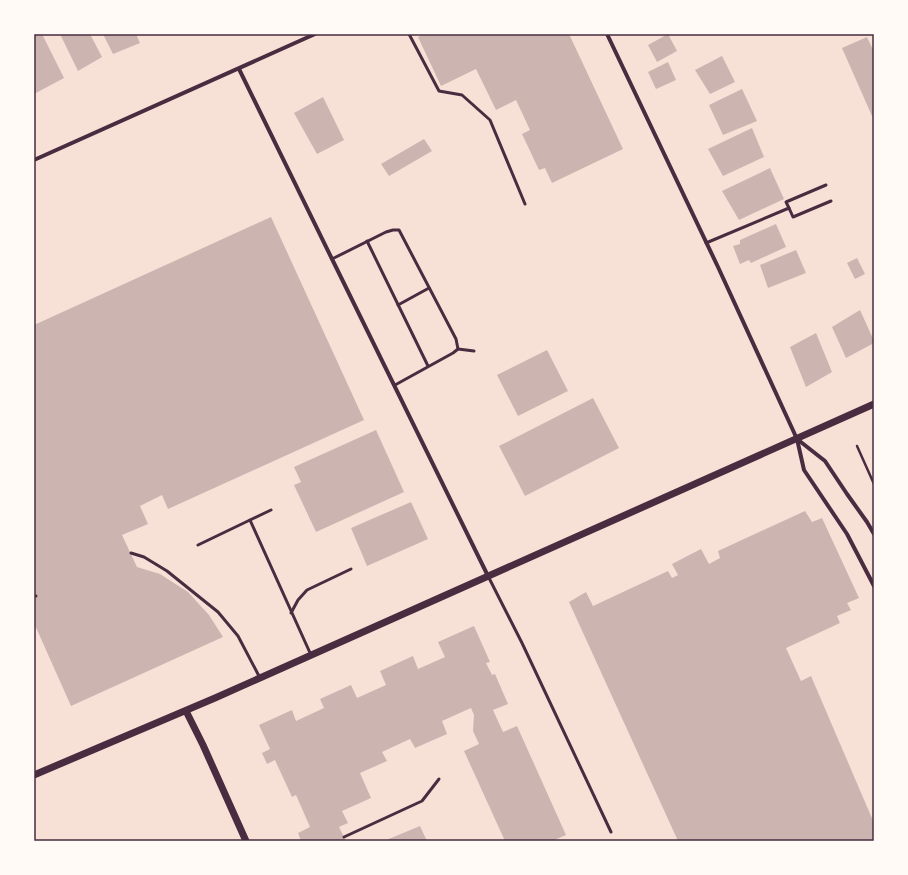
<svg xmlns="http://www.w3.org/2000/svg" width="908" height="875" font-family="Arial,sans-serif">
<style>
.building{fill:#ccb4b1}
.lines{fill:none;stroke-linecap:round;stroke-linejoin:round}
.path{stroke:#4a2c40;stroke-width:2.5}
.service{stroke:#4a2c40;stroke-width:3}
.minor{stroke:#4a2c40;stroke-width:4}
.tertiary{stroke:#4a2c40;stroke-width:7}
.neatline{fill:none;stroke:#4a2c40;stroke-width:1.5}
</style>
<rect width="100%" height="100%" fill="#f7e1d7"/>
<g class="building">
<polygon points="34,34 42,34 64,78 34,94"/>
<polygon points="60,34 90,34 102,57 78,71"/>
<polygon points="103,34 136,34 140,43 113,54"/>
<polygon points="424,34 569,34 623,149 552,183 545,168 539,170 522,134 530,130 516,100 496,110 476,69 441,86 418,37"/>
<polygon points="668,34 677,51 657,62 648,45"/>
<polygon points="867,37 874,52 874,116 872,116 842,48"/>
<polygon points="722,56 735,82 710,94 695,70"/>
<polygon points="668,62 676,80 656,89 648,72"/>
<polygon points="742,89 757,121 723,135 709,105"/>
<polygon points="323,97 344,140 317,154 294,113"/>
<polygon points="752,128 764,157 723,176 708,149"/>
<polygon points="424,139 432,151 389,176 381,164"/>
<polygon points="770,168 784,199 739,220 722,191"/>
<polygon points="271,217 364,420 168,509 162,495 140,506 148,524 122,535 137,567 160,574 188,592 209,615 223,637 71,706 34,623 34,597 36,596 34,591 34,325"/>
<polygon points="776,224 786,247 751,263 749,260 740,264 733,246 740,244 740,240"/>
<polygon points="796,250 806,273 768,288 760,265"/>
<polygon points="857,258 865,274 855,279 847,263"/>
<polygon points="860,310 874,341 874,343 846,358 832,327"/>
<polygon points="816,333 832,372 806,387 790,347"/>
<polygon points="547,350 568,391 518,416 497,375"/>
<polygon points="593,398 619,448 525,496 499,446"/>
<polygon points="376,430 404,492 316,532 294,485 301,482 294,467"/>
<polygon points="411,502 428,539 367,566 351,528"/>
<polygon points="805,511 812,522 822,518 859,598 847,603 851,610 837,616 840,623 786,648 801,681 811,676 874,823 874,841 678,841 569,602 586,592 593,606 668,571 672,578 678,575 672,564 701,549 709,564 720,558 718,551"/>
<polygon points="474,626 490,662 486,663 492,675 495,674 508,704 493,710 503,732 517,726 566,835 552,841 505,841 464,751 479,744 473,731 474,715 471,708 442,721 447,734 415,748 410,739 382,752 387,761 360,773 371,798 342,811 348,823 339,827 346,841 301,841 298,833 310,827 296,795 292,797 275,760 267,764 262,753 270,749 259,725 292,710 296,721 324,708 320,699 351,685 357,698 386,685 380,671 413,656 418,669 445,657 438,642"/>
<polygon points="420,826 427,841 384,841"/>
</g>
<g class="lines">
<polyline class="path" points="857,446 874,484"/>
<g class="service">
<polyline points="409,34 439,91 462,95 490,120 525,204"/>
<polyline points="789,208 786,202 826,185"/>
<polyline points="367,241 428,366"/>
<polyline points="706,243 789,208 793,217 831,201"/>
<polyline points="332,259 386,232 393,230 399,230 456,339 458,349 453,353 395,385"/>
<polyline points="398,305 429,288"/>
<polyline points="458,349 474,351"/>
<polyline points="250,520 271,510"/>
<polyline points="198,545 250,520 311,655"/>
<polyline points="131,553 144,557 167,571 218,612 238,636 260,678"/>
<polyline points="488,576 522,643 611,832"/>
<polyline points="34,597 36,596"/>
<polyline points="291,613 298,600 307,590 351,569"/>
<polyline points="344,837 422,801 439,779"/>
</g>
<g class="minor">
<polyline points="607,34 718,267 797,439 804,470 847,534 874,586"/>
<polyline points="239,69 332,259 488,576"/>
<polyline points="34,160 315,34"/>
<polyline points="797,439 825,461 847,494 867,522 874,534"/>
</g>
<g class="tertiary">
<polyline points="186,711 203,745 246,841"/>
<polyline points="34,775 215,698 874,404"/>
</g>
</g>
<rect width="908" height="875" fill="none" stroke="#fffaf5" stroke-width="70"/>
<rect x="35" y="35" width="838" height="805" class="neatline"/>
</svg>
